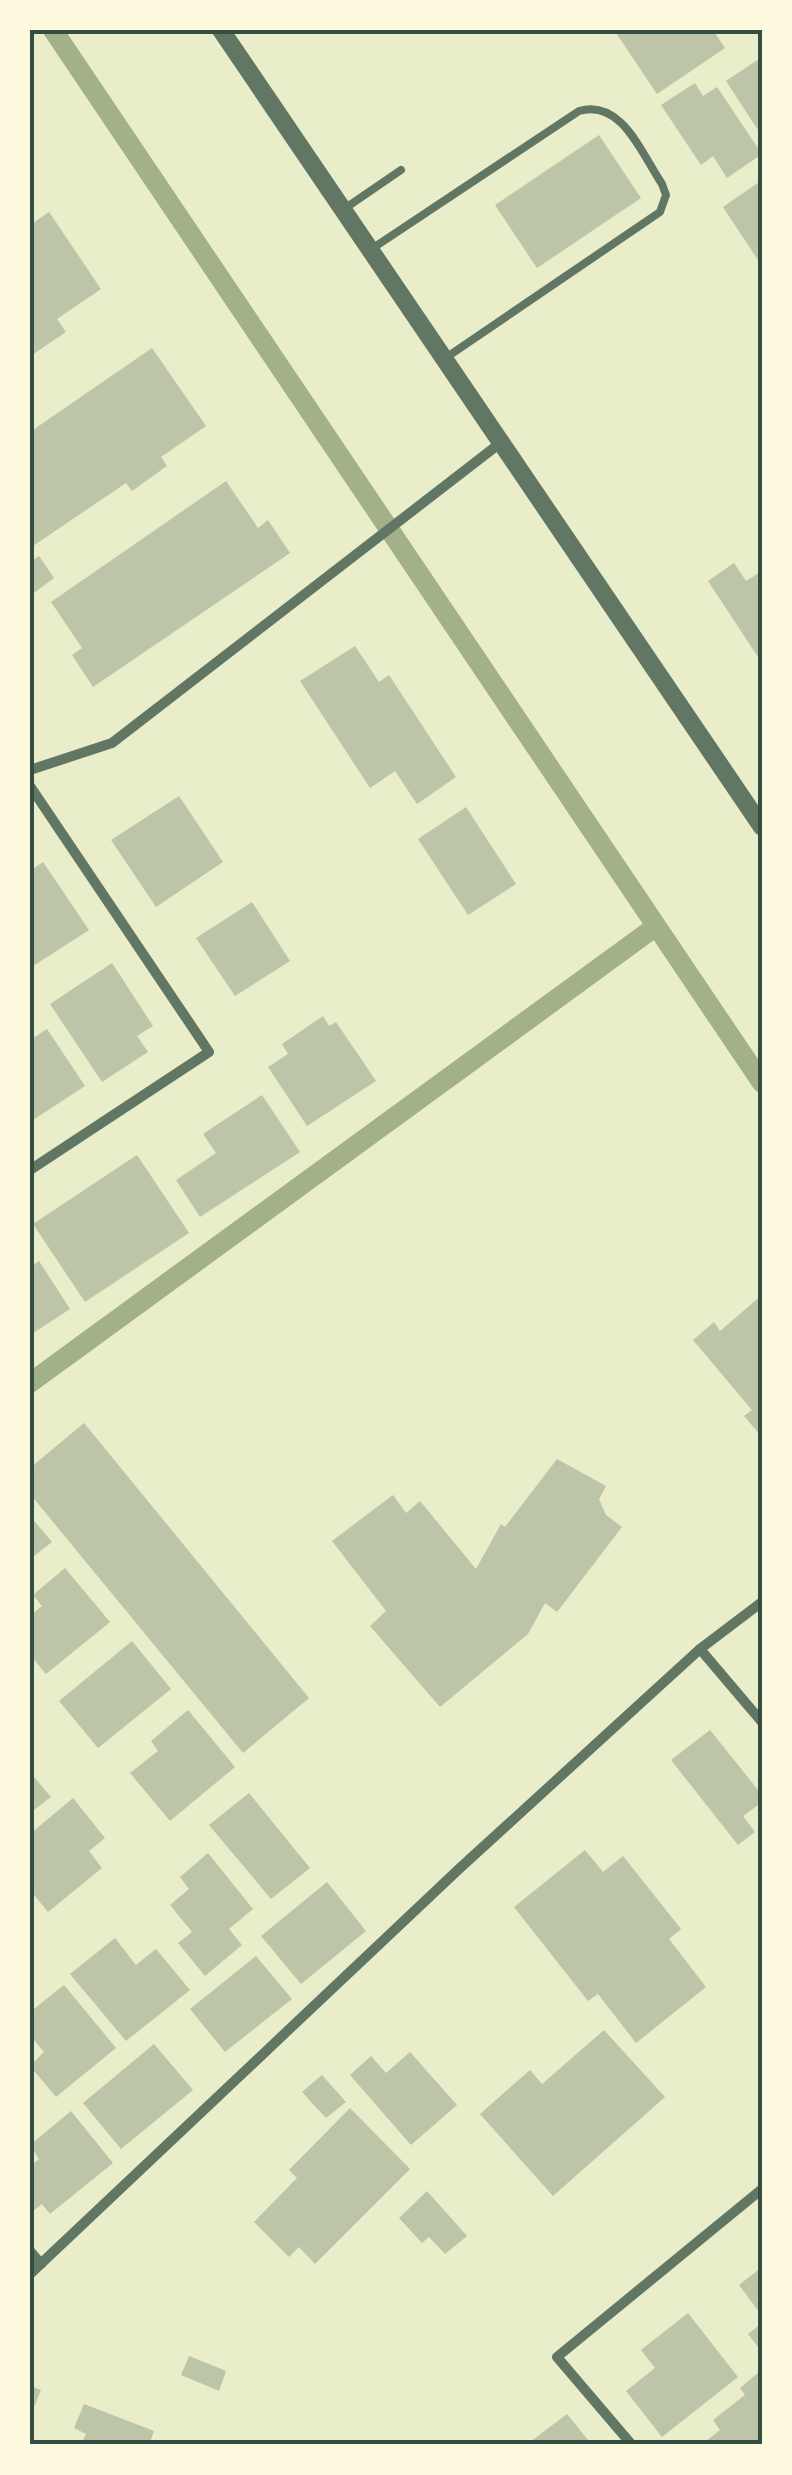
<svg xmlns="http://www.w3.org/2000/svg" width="792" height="2475" font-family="'Roboto Serif',serif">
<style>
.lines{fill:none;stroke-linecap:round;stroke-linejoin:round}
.stream{stroke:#a3b18a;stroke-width:20}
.building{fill:#bcc5a7}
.service{stroke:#617663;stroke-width:8}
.minor{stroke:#617663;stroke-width:10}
.tertiary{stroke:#617663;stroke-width:18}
.neatline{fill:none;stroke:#344e41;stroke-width:4}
</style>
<rect width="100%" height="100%" fill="#e9edc9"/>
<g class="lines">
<g class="stream">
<polyline points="53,30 762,1083"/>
<polyline points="30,1383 655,927"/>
</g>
</g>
<g class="building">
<polygon points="614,30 713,30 725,48 657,94"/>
<polygon points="762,57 762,136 726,81"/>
<polygon points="695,83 703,96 717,87 762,154 727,178 713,156 701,165 661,105"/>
<polygon points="599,135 641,198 537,268 495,205"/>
<polygon points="762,180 762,266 723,207"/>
<polygon points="49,212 101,289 57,319 66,332 32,355 30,225"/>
<polygon points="152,348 206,426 161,457 167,466 132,491 126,483 30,548 30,432"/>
<polygon points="226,481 258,528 268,520 290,553 93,687 72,655 82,648 51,602"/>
<polygon points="39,556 54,578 30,596 30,562"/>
<polygon points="734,563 746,581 762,571 762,663 708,581"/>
<polygon points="355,646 379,682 389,675 456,777 417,804 395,771 370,788 300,681"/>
<polygon points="179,796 223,862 156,907 111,840"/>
<polygon points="466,807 516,884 468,915 418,839"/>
<polygon points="43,862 89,930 30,968 30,871"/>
<polygon points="252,902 290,961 235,996 196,938"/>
<polygon points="112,963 153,1026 137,1036 148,1052 102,1082 50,1004"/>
<polygon points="323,1016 329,1026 336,1022 376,1081 307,1126 268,1067 288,1054 282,1044"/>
<polygon points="47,1029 85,1086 30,1122 30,1040"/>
<polygon points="262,1095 300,1152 200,1217 176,1180 216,1153 203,1134"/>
<polygon points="137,1155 189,1233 85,1302 33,1224"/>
<polygon points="39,1261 70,1309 30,1335 30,1267"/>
<polygon points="762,1295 762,1437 744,1416 752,1410 693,1340 714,1322 720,1331"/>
<polygon points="84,1423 309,1698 243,1753 30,1494 30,1468"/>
<polygon points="557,1459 606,1486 599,1499 606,1515 622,1527 557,1612 545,1603 528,1634 440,1707 370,1626 386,1611 332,1541 393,1495 406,1513 420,1501 476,1569 501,1524 505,1527"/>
<polygon points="30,1516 52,1542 30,1559"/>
<polygon points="65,1568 110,1622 46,1674 30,1655 30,1616 42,1606 33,1595"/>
<polygon points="132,1641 171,1689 98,1748 59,1701"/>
<polygon points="188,1710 235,1767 170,1821 130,1773 158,1751 151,1741"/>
<polygon points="710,1730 762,1795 762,1802 743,1816 755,1832 738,1845 671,1760"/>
<polygon points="30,1772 51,1797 30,1813"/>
<polygon points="249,1793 310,1868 271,1899 209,1825"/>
<polygon points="73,1798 105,1838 89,1851 102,1868 48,1912 30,1890 30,1834"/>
<polygon points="585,1850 603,1872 623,1856 681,1929 669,1939 706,1987 636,2043 598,1994 588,2001 514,1907"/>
<polygon points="208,1853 253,1909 229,1929 242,1945 205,1976 178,1943 192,1932 170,1905 189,1889 180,1877"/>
<polygon points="327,1882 366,1931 301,1984 261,1936"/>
<polygon points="115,1938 136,1965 156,1949 190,1990 126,2041 70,1974"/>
<polygon points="256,1956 292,1999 225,2052 190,2009"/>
<polygon points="64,1985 116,2048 56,2097 30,2066 44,2052 30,2035 30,2012"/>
<polygon points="604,2030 665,2097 553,2196 480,2114 530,2070 542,2084"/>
<polygon points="154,2044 193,2090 121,2149 83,2103"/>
<polygon points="410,2052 457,2105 411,2145 350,2075 371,2056 386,2073"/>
<polygon points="322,2075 346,2102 326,2118 302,2092"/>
<polygon points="350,2108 410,2169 315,2264 299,2247 289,2257 254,2222 297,2178 289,2170"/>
<polygon points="71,2111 113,2163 50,2214 42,2204 32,2212 30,2166 39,2159 30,2145"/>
<polygon points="427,2191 467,2236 445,2254 429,2237 422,2243 399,2218"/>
<polygon points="762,2267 762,2316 739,2285"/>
<polygon points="688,2313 738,2377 662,2437 626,2391 655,2368 641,2350"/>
<polygon points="762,2323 762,2352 748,2334"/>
<polygon points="189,2356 226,2371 219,2391 181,2375"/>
<polygon points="759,2372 762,2445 701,2445 720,2430 713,2420 745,2395 740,2388"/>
<polygon points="30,2386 41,2390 30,2417"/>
<polygon points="84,2404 154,2431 149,2445 81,2445 86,2434 74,2428"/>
<polygon points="567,2414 592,2445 526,2445"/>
</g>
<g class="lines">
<g class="service">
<polyline points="344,209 401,170"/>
<path d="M370,250L579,111C622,99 641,153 662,184L666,195L660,212L444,359"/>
</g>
<g class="minor">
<polyline points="30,770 112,743 499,444"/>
<polyline points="30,786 209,1052 30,1170"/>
<polyline points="700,1649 762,1722"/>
<polyline points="30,2251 41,2264"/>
<polyline points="30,2274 460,1868 700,1649 762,1602"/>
<polyline points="632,2445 557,2357 762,2189"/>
</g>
<polyline class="tertiary" points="221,30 762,827"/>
</g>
<rect width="792" height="2475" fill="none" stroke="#fefae0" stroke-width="65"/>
<rect x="32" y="32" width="728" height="2410" class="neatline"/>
</svg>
